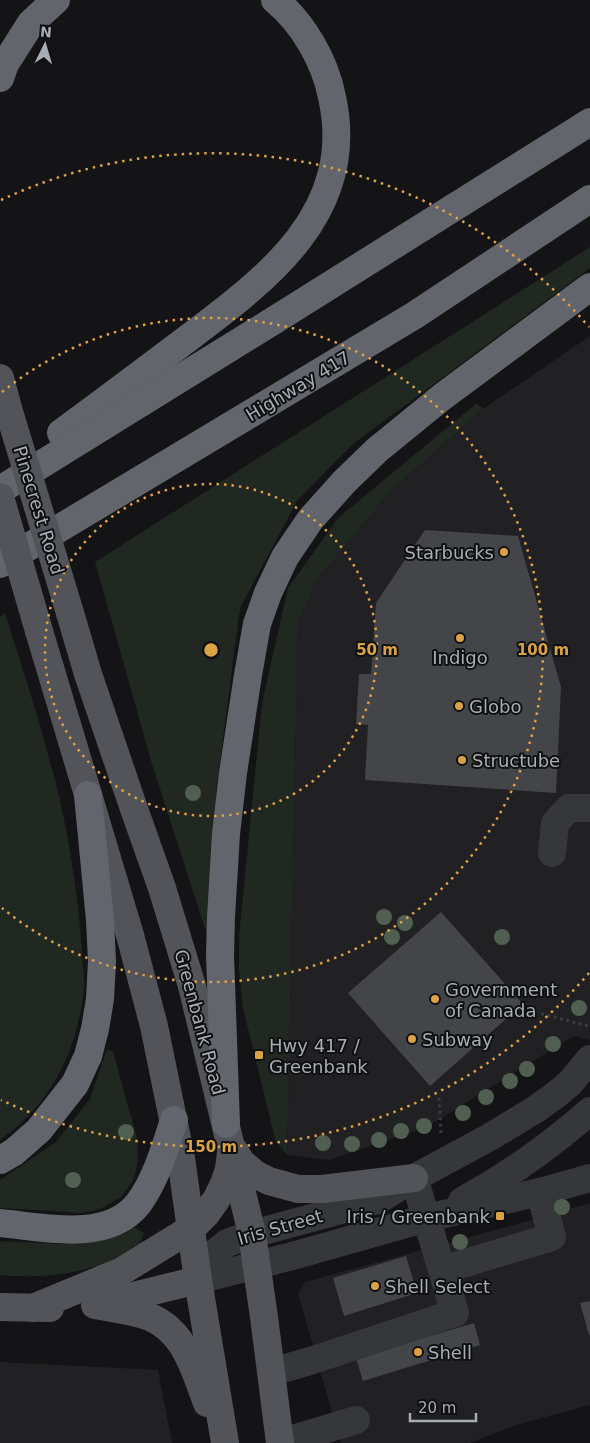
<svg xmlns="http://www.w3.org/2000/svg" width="590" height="1443" font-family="'DejaVu Sans',sans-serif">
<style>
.built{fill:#212123}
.green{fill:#212822}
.building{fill:#444549}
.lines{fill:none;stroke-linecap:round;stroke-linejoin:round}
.path{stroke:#3c3e41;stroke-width:3;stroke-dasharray:2.5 4;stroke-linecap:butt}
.minor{stroke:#36373a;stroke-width:28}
.major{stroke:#525459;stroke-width:28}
.highway{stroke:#62656b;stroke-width:28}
.major-bridge{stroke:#525459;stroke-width:28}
.tree{fill:#505f51}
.ring{fill:none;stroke:#dca346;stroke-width:2.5;stroke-dasharray:2.5 5}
.poi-dot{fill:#dca346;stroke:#0f1011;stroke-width:2}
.labels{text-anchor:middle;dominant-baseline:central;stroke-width:4;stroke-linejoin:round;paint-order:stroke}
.street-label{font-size:18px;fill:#a8acb5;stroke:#0f1011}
.poi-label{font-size:18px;fill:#a8acb5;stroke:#0f1011;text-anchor:start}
.centre{fill:#dca346;stroke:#0f1011;stroke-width:2.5}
.ring-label{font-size:15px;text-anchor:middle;font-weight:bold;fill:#dca346;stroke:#0f1011;stroke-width:4;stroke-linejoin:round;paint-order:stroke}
</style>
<rect width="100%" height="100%" fill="#141416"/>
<g class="built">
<polygon points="590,336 590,1040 574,1036 427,1127 329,1160 287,1155 298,622 317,580 392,490 483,409"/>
<polygon points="590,1203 590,1405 516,1425 470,1443 341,1443 298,1294 305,1282 532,1220"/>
<polygon points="0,1362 158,1370 172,1443 0,1443"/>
</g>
<g class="green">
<polygon points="590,247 590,268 353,444 297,501 240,608 216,792 212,936 209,941 152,764 95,562"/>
<polygon points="477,403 483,409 392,490 317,580 298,622 287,1155 275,1139 243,1008 239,970 239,937 262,703 288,588 338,518"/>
<path d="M5,613C20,661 36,709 49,758C63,806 72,857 78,907C80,927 82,947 83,967C84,974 85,982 84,990C77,1051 51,1104 0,1140V617Z"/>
<polygon points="107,1049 113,1052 137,1138 138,1159 134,1179 121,1197 100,1209 82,1213 0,1208 0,1180 56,1142 90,1099"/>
<path d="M134,1227L144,1233L140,1243C127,1251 114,1260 99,1265C68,1276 33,1278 0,1275V1241L61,1244L100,1241Z"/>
</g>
<g class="building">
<polygon points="425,530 518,536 561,687 556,793 365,780 368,725 356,724 359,674 371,674 376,603"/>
<polygon points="441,912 523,1004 430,1086 348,993"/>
<polygon points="406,1256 417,1293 344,1316 333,1278"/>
<polygon points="590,1301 590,1335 589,1335 580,1303"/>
<polygon points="474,1323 480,1345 363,1381 356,1358"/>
</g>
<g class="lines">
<g class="path">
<polyline points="535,1012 588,1026"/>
<polyline points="439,1098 441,1135"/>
</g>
<g class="minor">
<polyline points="552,853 555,823 569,808 590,808"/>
<path d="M462,1201C508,1176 550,1146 590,1111"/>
<polyline points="442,1270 552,1237 540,1192"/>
<polyline points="198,1280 211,1256 227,1243 252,1234 378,1200 414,1178 490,1137 536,1109 557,1094 570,1083 590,1059"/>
<polyline points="198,1280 296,1255 427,1218 540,1192 590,1178"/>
<polyline points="272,1372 310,1361 455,1313 414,1178"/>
<polyline points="280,1443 356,1420"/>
</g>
<g class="major">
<polyline points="0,378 8,408"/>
<polyline points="70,613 88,674 133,806 162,888 192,986 252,1234 264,1317 280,1443"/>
<polyline points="39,631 130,935 154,1026 181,1158 198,1280 225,1443"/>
<polyline points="233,1149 242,1163 255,1174 269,1181 298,1189 322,1189 414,1178"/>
<polyline points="105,1303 198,1280"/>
<path d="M95,1305C111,1308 129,1310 144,1315C184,1327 194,1369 207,1403"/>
<polyline points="0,1307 50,1308"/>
<polyline points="33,1308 122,1271 192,1228 206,1214 216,1200 224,1184 229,1169 231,1153"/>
</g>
<g class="highway">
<polyline points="0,78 5,64 31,23 56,0"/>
<path d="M61,433C102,403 142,373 183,342C264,281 358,214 332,97C325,61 303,23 275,0"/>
<polyline points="0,490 273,321 590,122"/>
<polyline points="0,564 415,315 590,199"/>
<polyline points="226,1124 220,955 221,917 226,834 233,773 248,675 257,624 268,593 285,557 310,520 344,482 377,450 442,397 590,287"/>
<polyline points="0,1160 14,1152 39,1130 75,1084 88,1056 95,1029 100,999 102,961 100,920 88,795"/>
<path d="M0,1223C42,1227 107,1243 138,1204C156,1180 165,1148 174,1120"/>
</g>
<g class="major-bridge">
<polyline points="8,408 70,613"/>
<polyline points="0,497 39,631"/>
</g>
</g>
<g class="tree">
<circle cx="193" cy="793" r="8"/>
<circle cx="384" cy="917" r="8"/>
<circle cx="405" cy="923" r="8"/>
<circle cx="392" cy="937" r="8"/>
<circle cx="502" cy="937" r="8"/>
<circle cx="579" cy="1008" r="8"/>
<circle cx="553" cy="1044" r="8"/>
<circle cx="527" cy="1069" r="8"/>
<circle cx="510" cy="1081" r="8"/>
<circle cx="486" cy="1097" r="8"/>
<circle cx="463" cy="1113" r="8"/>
<circle cx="424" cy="1126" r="8"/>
<circle cx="401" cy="1131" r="8"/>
<circle cx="126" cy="1132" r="8"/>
<circle cx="379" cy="1140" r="8"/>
<circle cx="323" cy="1143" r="8"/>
<circle cx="352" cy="1144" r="8"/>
<circle cx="73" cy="1180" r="8"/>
<circle cx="562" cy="1207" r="8"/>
<circle cx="460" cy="1242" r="8"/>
</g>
<g class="ring">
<circle cx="211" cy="650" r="166"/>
<path d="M2 392A332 332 0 1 1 2 908"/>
<path d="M589 973A497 497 0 0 1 1 1100M1 200A497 497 0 0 1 589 327"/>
</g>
<g class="poi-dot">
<circle cx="504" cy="552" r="5"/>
<circle cx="460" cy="638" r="5"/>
<circle cx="459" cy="706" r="5"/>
<circle cx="462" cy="760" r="5"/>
<circle cx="435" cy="999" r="5"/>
<circle cx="412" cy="1039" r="5"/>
<rect x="254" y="1050" width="10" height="10" rx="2.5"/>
<rect x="495" y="1211" width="10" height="10" rx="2.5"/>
<circle cx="375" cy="1286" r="5"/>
<circle cx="418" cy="1352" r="5"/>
</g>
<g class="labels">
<g class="street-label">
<text transform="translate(298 386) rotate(-31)">Highway 417</text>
<text transform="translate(39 510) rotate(73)">Pinecrest Road</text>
<text transform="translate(200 1022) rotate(75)">Greenbank Road</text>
<text transform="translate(280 1227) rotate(-16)">Iris Street</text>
</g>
<g class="poi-label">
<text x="494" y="552" text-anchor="end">Starbucks</text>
<text x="460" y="657" text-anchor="middle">Indigo</text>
<text x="469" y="706">Globo</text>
<text x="472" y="760">Structube</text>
<text x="445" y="989">Government<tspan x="445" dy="21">of Canada</tspan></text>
<text x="422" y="1039">Subway</text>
<text x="269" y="1045">Hwy 417 /<tspan x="269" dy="21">Greenbank</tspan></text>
<text x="490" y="1216" text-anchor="end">Iris / Greenbank</text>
<text x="385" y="1286">Shell Select</text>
<text x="428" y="1352">Shell</text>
</g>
</g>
<circle cx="211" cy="650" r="8" class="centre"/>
<g class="ring-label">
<text x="377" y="655">50 m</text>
<text x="543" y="655">100 m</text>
<text x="211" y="1152">150 m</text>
</g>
<g transform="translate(45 45) rotate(5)" stroke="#0f1011" stroke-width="4" paint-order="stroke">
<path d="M0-4L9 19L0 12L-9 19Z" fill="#a8acb5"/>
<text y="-8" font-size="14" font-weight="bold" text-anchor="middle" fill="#a8acb5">N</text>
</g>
<path d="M410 1413v8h66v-8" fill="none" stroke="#a8acb5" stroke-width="2.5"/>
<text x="418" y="1413" font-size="15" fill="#a8acb5" stroke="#0f1011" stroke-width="4" paint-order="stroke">20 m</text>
</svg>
